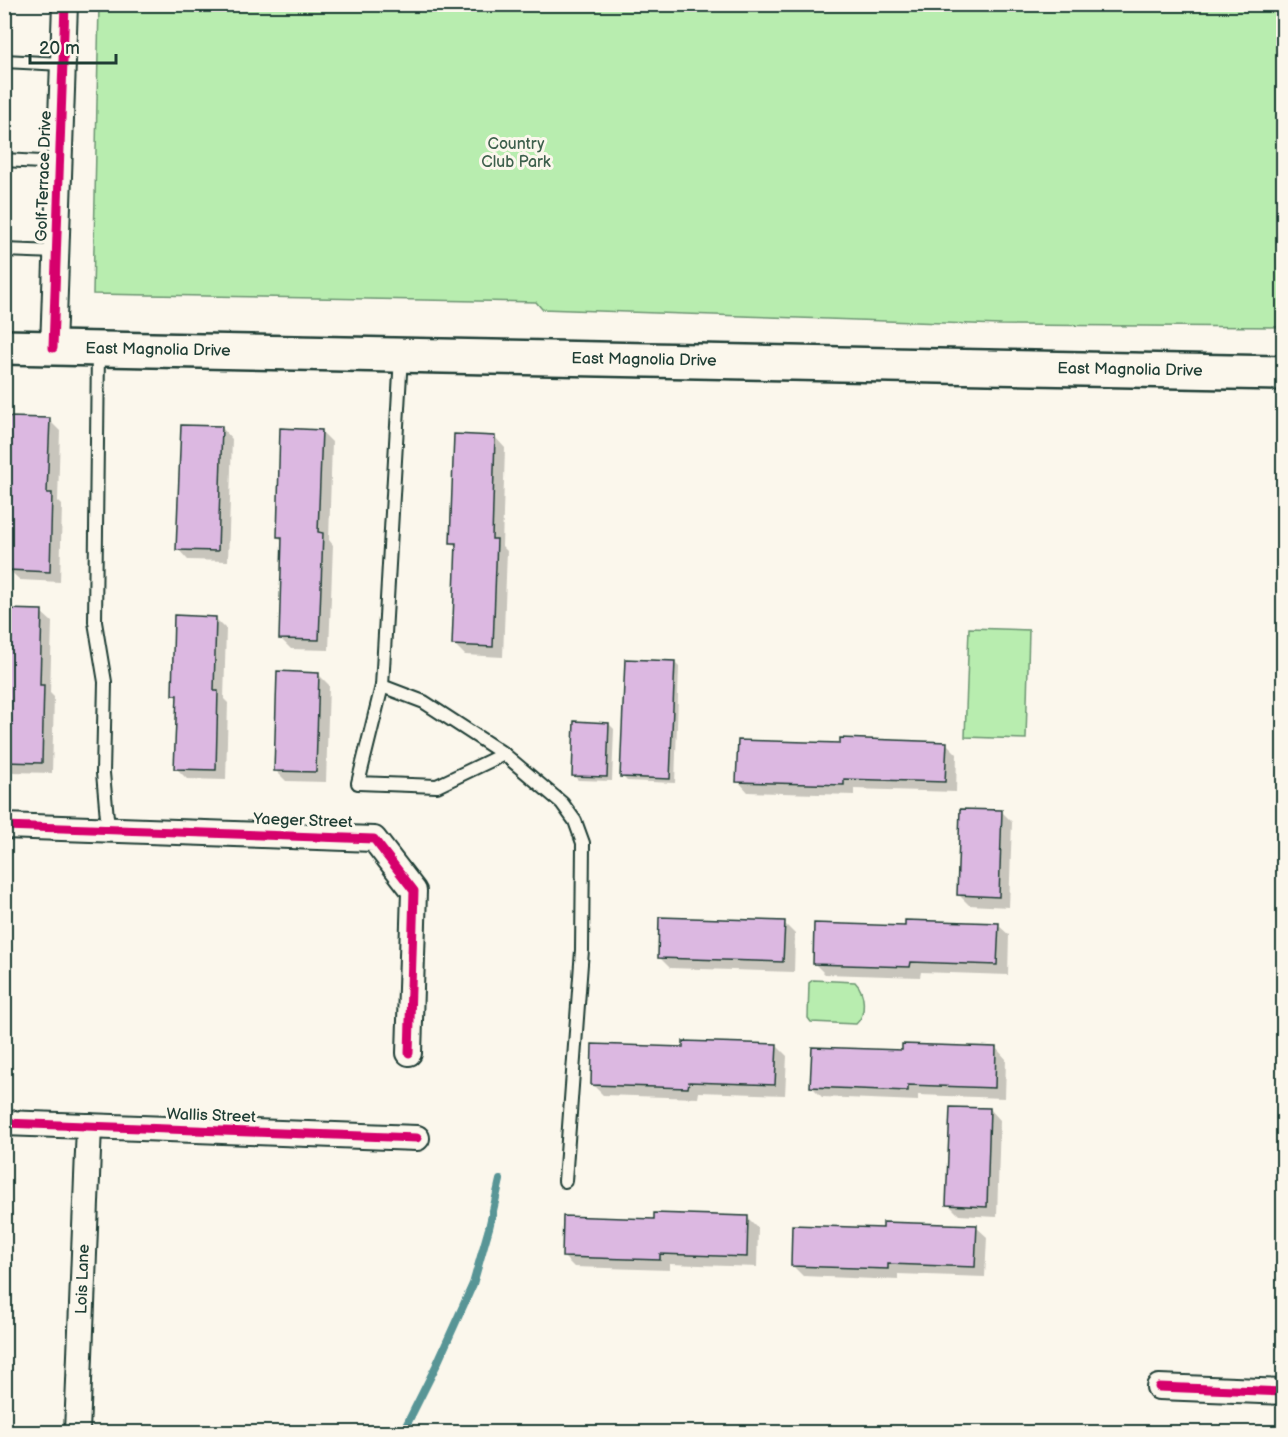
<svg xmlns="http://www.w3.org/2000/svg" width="1288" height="1437" font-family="'Balsamiq Sans',sans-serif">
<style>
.green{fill:#b8edaf;stroke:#6c9572;stroke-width:1.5}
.shadow{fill:#0003}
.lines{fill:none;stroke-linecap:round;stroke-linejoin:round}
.stream{stroke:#599596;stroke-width:8}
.building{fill:#dcb8e1;stroke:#1f3d34;stroke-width:1.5}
.service-casing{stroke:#1f3d34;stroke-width:16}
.minor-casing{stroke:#1f3d34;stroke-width:28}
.secondary-casing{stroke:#1f3d34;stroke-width:38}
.service{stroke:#fbf7ec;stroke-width:12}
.minor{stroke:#fbf7ec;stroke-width:24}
.secondary{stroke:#fbf7ec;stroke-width:33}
.cycleway-casing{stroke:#fbf7ec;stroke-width:13}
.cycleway{stroke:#d6006c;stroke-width:9}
.labels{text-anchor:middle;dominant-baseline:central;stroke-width:6;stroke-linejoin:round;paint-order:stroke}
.park-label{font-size:16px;fill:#3e604d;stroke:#fbf7ec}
.street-label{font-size:16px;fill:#1f3d34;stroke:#fbf7ec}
</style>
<rect width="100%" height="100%" fill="#fbf7ec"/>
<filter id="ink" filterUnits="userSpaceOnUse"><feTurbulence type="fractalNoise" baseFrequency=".0167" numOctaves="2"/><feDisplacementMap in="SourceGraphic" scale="12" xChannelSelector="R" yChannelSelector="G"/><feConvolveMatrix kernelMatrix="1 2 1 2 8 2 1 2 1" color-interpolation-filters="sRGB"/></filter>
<g filter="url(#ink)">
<g class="green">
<polygon points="99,5 1283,5 1283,327 1001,325 542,309 536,302 93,294"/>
<polygon points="969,628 1029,630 1026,739 965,737"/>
<path d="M813,980L855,982C865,992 867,1014 856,1024L811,1022L808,1018L809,983Z"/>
</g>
<g class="shadow">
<polygon points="49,420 60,431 58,501 62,505 60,582 20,580 9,570 11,501 7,496"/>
<polygon points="222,428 232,439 228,561 188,560 178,549"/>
<polygon points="321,431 332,442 329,540 333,545 329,650 291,649 280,638 284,542 278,537"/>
<polygon points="495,437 505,448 502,546 507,551 503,657 465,655 454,644 457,548 452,543"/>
<polygon points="4,610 41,612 52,622 50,693 54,697 52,773 13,772 4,764"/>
<polygon points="215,618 226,629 224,699 228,703 226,780 187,779 176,768 178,699 173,694"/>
<polygon points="674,662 679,667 675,783 627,781 622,776"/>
<polygon points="318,674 329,685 326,782 286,781 275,770"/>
<polygon points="609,724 614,729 612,781 578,780 573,775"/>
<polygon points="946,743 957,754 956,792 854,789 854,795 748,792 738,781 841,745"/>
<polygon points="1001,811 1012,822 1009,907 969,905 959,895"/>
<polygon points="784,923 795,934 794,972 670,968 659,957"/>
<polygon points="998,925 1009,935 1008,975 921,972 920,977 825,974 814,963 907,928"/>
<polygon points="776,1045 787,1056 785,1095 699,1092 698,1098 603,1095 592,1084 684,1049"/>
<polygon points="996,1048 1006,1059 1005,1098 918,1095 918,1101 822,1097 812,1087 904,1051"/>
<polygon points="990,1109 1000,1120 997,1217 959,1215 948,1204"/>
<polygon points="747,1217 758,1228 757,1267 670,1264 670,1270 574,1267 563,1256 655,1220"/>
<polygon points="976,1227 987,1237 985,1277 898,1274 898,1280 803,1276 792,1265 884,1230"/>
</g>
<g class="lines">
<polyline class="stream" points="403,1432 436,1366 473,1284 489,1228 500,1180"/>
</g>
<g class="building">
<polygon points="7,417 50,418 47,493 52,493 50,572 8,570 10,496 5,497"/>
<polygon points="181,425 222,426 218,551 176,550"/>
<polygon points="280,428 322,430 318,532 323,533 319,640 279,639 282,537 277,537"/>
<polygon points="454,434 495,436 492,539 497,539 493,647 452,645 456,543 450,543"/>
<polygon points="4,609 42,610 40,685 44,685 42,763 4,762"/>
<polygon points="174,615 216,617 214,691 218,691 216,770 174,769 177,695 172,695"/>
<polygon points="625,659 675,661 670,779 620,777"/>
<polygon points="277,671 319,673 316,772 274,771"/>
<polygon points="574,721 609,723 607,777 572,776"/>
<polygon points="840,738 947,742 945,782 844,779 844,785 736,782 738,740 840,743"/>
<polygon points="960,809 1002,810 999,897 957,895"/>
<polygon points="659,917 785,921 783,962 658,958"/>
<polygon points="905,920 999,923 997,965 911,962 910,967 813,964 814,923 905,926"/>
<polygon points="683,1041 777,1044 775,1085 689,1082 688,1088 591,1085 592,1044 683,1047"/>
<polygon points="902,1044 996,1047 995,1088 908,1085 908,1091 810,1087 812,1047 902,1050"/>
<polygon points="950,1107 990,1108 987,1207 946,1205"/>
<polygon points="654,1213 748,1216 747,1257 660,1254 660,1260 562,1257 563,1216 654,1219"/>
<polygon points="883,1222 977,1225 975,1267 888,1264 888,1269 791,1266 792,1225 883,1228"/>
</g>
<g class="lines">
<defs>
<g id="service">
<polyline points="4,61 63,64"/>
<polyline points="4,160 59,163"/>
<polyline points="4,250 56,252"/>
<polyline points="98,350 95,622 105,682 103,773 108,829"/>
<polyline points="401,356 382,686 358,783 437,786 504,754"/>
<polyline points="382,686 424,702 504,754 562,803 575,821 583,843 582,950 565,1181"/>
</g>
<g id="minor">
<polyline points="53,348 65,4"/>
<polyline points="4,826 374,839 414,891 409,1053"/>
<polyline points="4,1123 417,1138"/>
<polyline points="1159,1387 1284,1392"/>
<polyline points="77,1432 89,1126"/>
</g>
<polyline id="secondary" points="4,347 1284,373"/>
</defs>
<use href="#service" class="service-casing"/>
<use href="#minor" class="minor-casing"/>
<use href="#secondary" class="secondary-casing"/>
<use href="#service" class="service"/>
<use href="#minor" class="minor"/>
<use href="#secondary" class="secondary"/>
<defs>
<g id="cycleway">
<polyline points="53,348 65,4"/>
<polyline points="4,826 374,839 414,891 409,1053"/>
<polyline points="4,1123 417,1138"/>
<polyline points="1159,1387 1284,1392"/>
</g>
</defs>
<use href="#cycleway" class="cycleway-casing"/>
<use href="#cycleway" class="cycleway"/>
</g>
</g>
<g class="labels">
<g class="park-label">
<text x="516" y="144">Country<tspan x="516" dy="18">Club Park</tspan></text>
</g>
<g class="street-label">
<text transform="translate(44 176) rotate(-88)">Golf Terrace Drive</text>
<text transform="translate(158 350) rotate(1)">East Magnolia Drive</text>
<text transform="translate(644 360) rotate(1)">East Magnolia Drive</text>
<text transform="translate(1130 370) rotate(1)">East Magnolia Drive</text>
<text transform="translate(303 821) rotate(2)">Yaeger Street</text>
<text transform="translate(211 1116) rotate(2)">Wallis Street</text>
<text transform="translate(83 1279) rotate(-88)">Lois Lane</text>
</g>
</g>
<rect width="1288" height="1437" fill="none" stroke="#fbf7ec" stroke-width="24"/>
<rect x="12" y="12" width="1264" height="1413" fill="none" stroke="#1f3d34" stroke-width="2" filter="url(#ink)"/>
<path d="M30 54v9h86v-9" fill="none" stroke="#1f3d34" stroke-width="3"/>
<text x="39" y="54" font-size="18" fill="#1f3d34" stroke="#fbf7ec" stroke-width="4.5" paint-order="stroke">20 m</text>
</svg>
